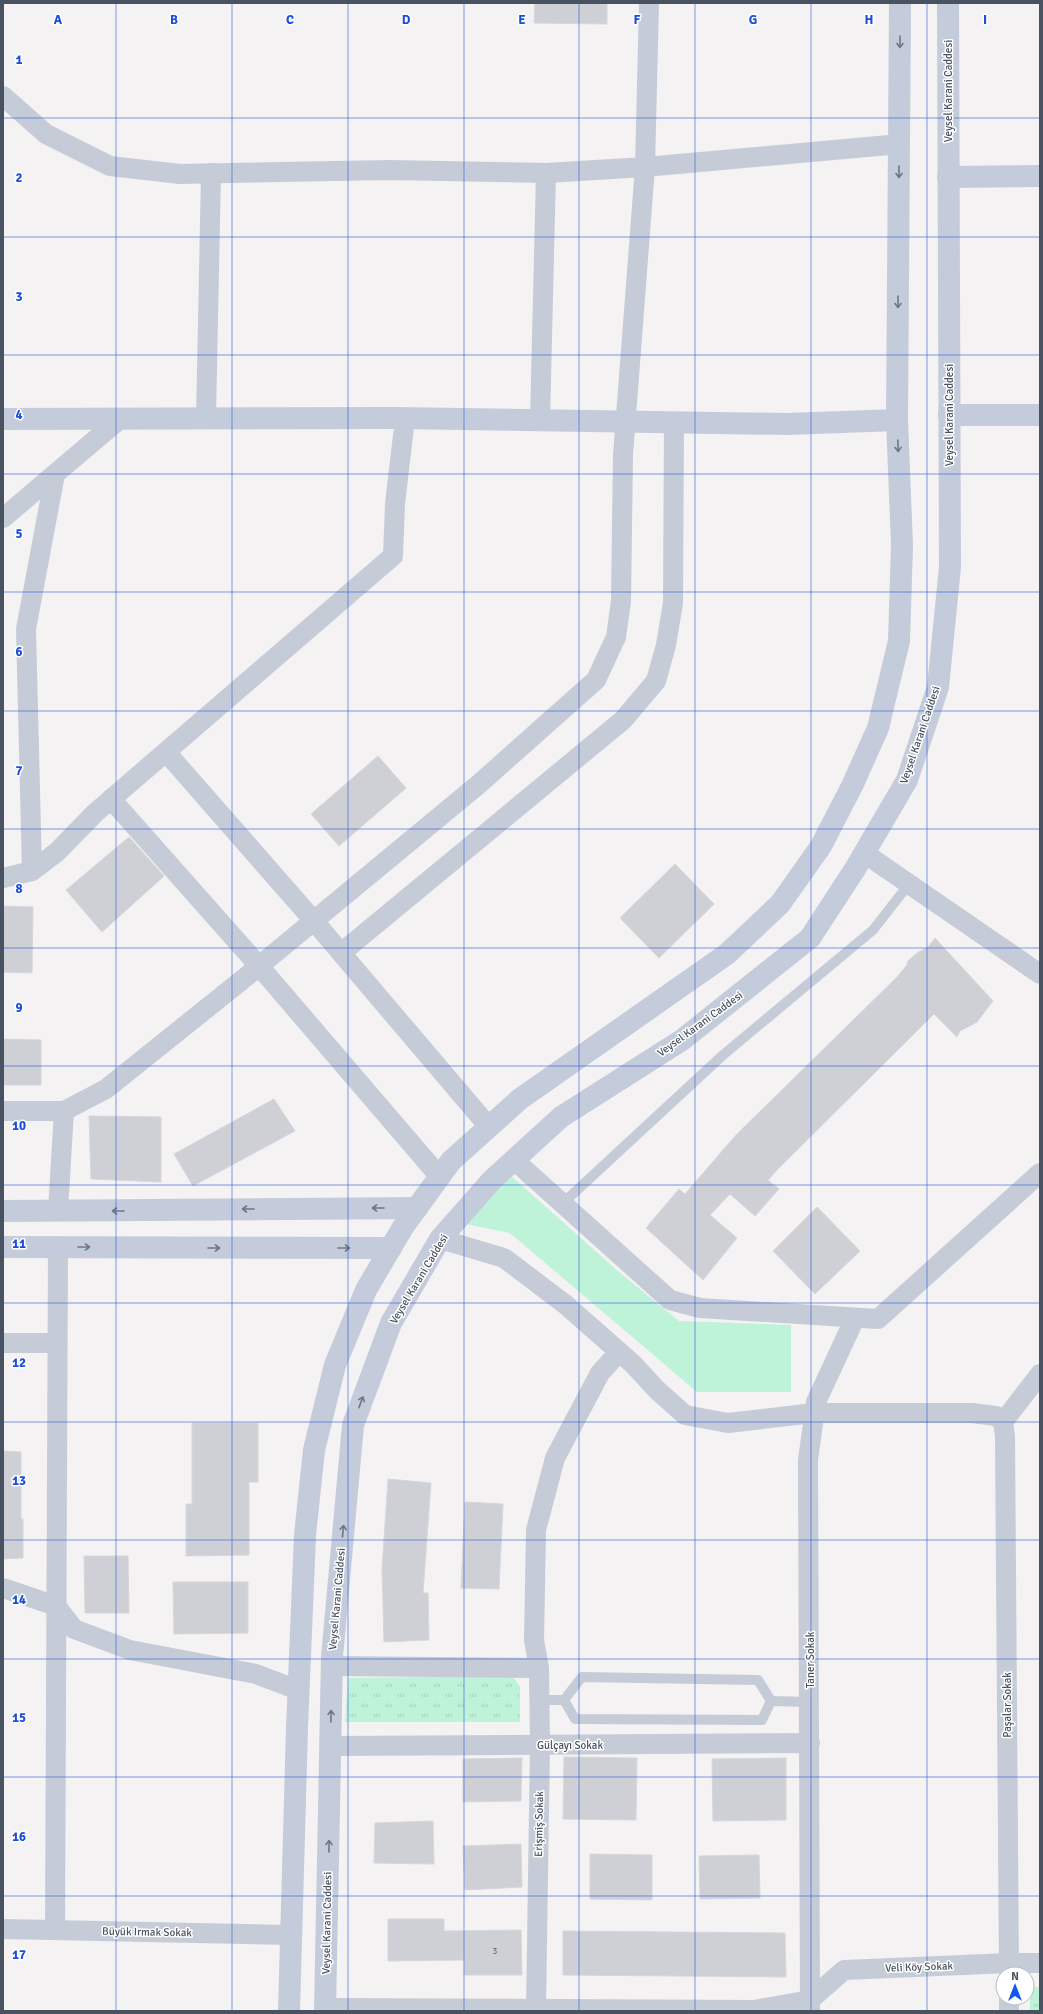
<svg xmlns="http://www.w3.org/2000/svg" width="1043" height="2014" font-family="Signika,sans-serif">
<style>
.grass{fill:url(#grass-tufts)}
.green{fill:#bff3d9}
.building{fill:#ced0d6;stroke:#d6d7dd}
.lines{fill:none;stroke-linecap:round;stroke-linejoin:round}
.lane{stroke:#c5ccd7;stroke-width:10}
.street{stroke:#c5ccd7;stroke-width:20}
.secondary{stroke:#c4ccdb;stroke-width:22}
.oneway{stroke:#6d7786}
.grid{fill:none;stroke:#1d4ed8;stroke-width:1;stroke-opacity:0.55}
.labels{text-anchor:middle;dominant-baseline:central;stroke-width:3;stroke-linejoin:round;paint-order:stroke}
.number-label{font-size:9px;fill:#6a727e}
.street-label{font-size:11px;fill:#485261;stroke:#fff}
.grid-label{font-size:13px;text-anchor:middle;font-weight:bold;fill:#1d4ed8;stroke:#fff;stroke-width:3;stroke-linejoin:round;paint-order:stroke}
</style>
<defs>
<pattern id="grass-tufts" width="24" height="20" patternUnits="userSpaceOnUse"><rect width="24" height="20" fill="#bff3d9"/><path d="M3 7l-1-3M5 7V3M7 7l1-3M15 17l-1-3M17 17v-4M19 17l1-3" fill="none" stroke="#a6d2bd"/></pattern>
</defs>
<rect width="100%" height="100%" fill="#f4f2f2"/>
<g class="grass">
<polygon points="512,1676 520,1687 520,1722 345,1722 348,1678"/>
<rect x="1030" y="1987" width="10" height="24"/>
</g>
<polygon class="green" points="510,1175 619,1272 679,1321 791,1325 791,1392 697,1392 510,1233 465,1224"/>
<g class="building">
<polygon points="535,3 607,3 607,24 534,23"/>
<polygon points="378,756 406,788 339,846 311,814"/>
<polygon points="129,837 164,876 102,932 66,890"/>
<polygon points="675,864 714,904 659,958 620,918"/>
<polygon points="3,906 33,907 32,973 3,972"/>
<polygon points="935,938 993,1001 977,1022 960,1031 957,1037 934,1014 777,1170 768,1180 779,1189 755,1216 730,1194 710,1215 737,1238 703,1280 646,1228 679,1189 685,1194 736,1135 897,977 907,965 908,961 917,953 928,947"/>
<polygon points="3,1039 41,1040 41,1085 3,1085"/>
<polygon points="274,1099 295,1131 193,1186 174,1154"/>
<polygon points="89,1116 161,1117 161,1182 91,1179"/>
<polygon points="817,1207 860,1251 815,1294 773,1251"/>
<polygon points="192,1423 258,1423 258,1482 249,1482 249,1555 186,1556 186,1504 192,1504"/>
<polygon points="3,1451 21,1452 21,1519 23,1519 23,1558 3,1559"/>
<polygon points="388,1479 431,1483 423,1593 428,1593 429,1640 384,1642 382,1569"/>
<polygon points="465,1502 503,1504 499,1589 461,1588"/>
<polygon points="84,1556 128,1556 129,1613 85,1613"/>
<polygon points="173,1582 248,1582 248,1633 174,1634"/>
<polygon points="564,1757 637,1758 636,1820 563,1819"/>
<polygon points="522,1758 521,1801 463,1802 463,1759"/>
<polygon points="786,1758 786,1820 713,1821 712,1759"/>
<polygon points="433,1821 434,1864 374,1863 375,1823"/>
<polygon points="521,1844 522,1887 465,1890 463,1846"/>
<polygon points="590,1854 652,1855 652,1900 590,1899"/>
<polygon points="759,1855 760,1898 700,1899 699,1856"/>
<polygon points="388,1919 444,1919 444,1931 521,1930 522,1975 464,1975 464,1960 388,1961"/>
<polygon points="563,1931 785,1933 786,1977 563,1975"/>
</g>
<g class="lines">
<g class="lane">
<polyline points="562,1204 723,1055 873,930 909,884"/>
<polygon points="582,1677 758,1680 771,1701 762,1720 575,1719 564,1700"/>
<polyline points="539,1700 564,1700"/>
<polyline points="771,1701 810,1702"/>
</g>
<g class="street">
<polyline points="3,96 46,134 110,166 180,174 389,170 546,173 645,167 900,144"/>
<polyline points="206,418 211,173"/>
<polyline points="540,420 546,173"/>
<polyline points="3,518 121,418"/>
<polyline points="166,752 314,921 489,1127"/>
<polyline points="111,799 259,966 439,1176"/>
<polyline points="864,853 1040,974"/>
<polyline points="32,871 26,629 55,474"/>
<polyline points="3,878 32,871 57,852 95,813 393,556 395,504 405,418"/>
<polyline points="341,953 623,720 656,681 666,645 673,603 674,422"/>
<polyline points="3,1111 64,1111 106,1089 247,976 479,784 596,680 616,637 621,601 623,455 645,167 649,3"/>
<polyline points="514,1160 670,1300 700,1308 878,1319 1040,1173"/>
<polyline points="58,1211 64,1111"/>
<polyline points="440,1239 504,1258 566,1305 633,1364 657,1390 685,1415 728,1423 814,1413 972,1413 996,1416 1003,1422 1005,1436 1009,1974"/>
<polyline points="3,1343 57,1343"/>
<polyline points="1003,1422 1040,1374"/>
<polyline points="3,1588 56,1606 74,1629 130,1650 256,1674 298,1690"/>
<polyline points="332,1666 539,1668"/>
<polyline points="331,1746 810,1743"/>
<polyline points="3,1929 291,1935"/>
<polyline points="55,1930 58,1247"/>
<polyline points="810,2000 844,1970 1009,1963 1040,1963"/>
<polyline points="325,2008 754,2010 810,2000"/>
<polyline points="536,2009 540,1745 539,1668 534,1640 536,1530 555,1458 600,1373 619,1352"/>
<polyline points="810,2011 808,1460 816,1402 855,1318"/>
<polyline points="1009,2011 1009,1998"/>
</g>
<g class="secondary">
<polyline points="948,177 1040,176"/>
<polyline points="949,415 1040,415"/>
<polyline points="3,419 396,418 787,424 897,420"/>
<polyline points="3,1211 417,1208"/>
<polyline points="3,1247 391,1248"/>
<polyline points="289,2011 297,1728 305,1535 314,1450 335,1365 366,1290 403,1227 451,1161 520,1099 727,954 780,904 821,846 852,786 878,728 899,641 902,545 897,420 900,3"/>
<polyline points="325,2011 332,1657 353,1425 391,1323 440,1239 492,1180 561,1117 682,1040 810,938 855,869 907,780 938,687 950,567 948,3"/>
</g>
</g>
<defs><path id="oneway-shaft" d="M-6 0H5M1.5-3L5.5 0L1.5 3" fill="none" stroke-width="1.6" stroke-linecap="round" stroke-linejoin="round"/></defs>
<g class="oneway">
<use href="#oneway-shaft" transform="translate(900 42) rotate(91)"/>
<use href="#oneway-shaft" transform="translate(899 172) rotate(90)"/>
<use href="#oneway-shaft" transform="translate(898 302) rotate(90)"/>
<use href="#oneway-shaft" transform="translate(898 446) rotate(88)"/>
<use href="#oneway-shaft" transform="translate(378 1208) rotate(180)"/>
<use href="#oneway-shaft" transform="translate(248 1209) rotate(180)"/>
<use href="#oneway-shaft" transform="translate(118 1211) rotate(180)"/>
<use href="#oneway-shaft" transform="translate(84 1247)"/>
<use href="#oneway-shaft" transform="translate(214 1248)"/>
<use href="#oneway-shaft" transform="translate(344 1248)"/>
<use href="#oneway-shaft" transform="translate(361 1402) rotate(-70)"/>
<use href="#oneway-shaft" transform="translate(343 1531) rotate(-85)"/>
<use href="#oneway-shaft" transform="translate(331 1716) rotate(-89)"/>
<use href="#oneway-shaft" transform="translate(329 1846) rotate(-89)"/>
</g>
<path class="grid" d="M116,3V2011M232,3V2011M348,3V2011M464,3V2011M579,3V2011M695,3V2011M811,3V2011M927,3V2011M3,118H1040M3,237H1040M3,355H1040M3,474H1040M3,592H1040M3,711H1040M3,829H1040M3,948H1040M3,1066H1040M3,1185H1040M3,1303H1040M3,1422H1040M3,1540H1040M3,1659H1040M3,1777H1040M3,1896H1040"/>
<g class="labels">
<g class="number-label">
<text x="495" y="1951">3</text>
</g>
<g class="street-label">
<text transform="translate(948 91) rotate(-90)">Veysel Karani Caddesi</text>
<text transform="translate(949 415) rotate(-90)">Veysel Karani Caddesi</text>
<text transform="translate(920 735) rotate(-71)">Veysel Karani Caddesi</text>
<text transform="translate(700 1024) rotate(-36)">Veysel Karani Caddesi</text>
<text transform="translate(419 1279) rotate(-59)">Veysel Karani Caddesi</text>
<text transform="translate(337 1599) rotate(-85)">Veysel Karani Caddesi</text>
<text transform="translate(810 1660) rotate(-90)">Taner Sokak</text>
<text transform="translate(1007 1705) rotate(-90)">Paşalar Sokak</text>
<text x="570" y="1745">Gülçayı Sokak</text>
<text transform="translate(539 1824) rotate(-89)">Erişmiş Sokak</text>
<text transform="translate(327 1923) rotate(-89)">Veysel Karani Caddesi</text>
<text transform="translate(147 1932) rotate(1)">Büyük Irmak Sokak</text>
<text transform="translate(919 1967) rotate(-2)">Veli Köy Sokak</text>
</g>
</g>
<g class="grid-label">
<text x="58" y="24">A</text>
<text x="174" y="24">B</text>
<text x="290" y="24">C</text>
<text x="406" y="24">D</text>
<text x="522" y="24">E</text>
<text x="637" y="24">F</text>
<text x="753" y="24">G</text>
<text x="869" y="24">H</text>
<text x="985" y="24">I</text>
<text x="19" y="64">1</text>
<text x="19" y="182">2</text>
<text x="19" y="301">3</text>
<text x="19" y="419">4</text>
<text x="19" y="538">5</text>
<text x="19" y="656">6</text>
<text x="19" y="775">7</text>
<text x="19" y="893">8</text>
<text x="19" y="1012">9</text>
<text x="19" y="1130">10</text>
<text x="19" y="1248">11</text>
<text x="19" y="1367">12</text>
<text x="19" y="1485">13</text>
<text x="19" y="1604">14</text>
<text x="19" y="1722">15</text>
<text x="19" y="1841">16</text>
<text x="19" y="1959">17</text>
</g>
<rect width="1043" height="2014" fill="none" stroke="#485261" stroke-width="8"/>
<g transform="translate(1015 1986)"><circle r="19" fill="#ffffff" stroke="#b6bac0"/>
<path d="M0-3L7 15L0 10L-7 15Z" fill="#1058f0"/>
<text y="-6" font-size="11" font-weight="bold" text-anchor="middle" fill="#485261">N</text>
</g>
</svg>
